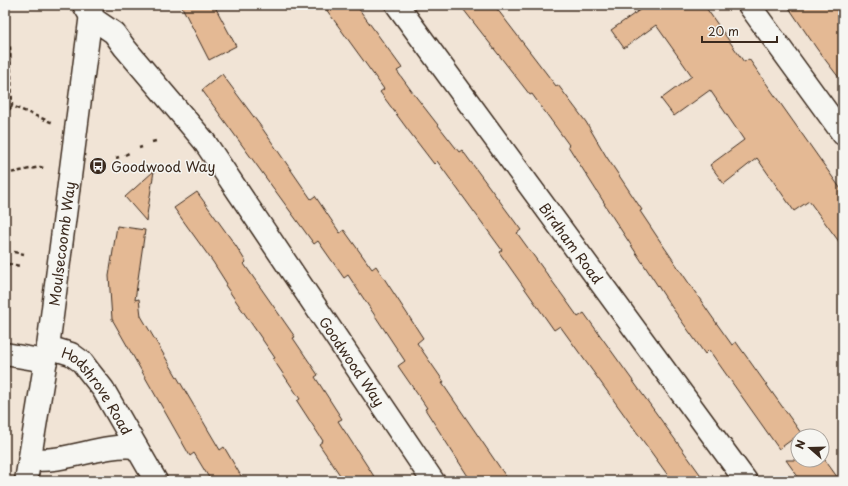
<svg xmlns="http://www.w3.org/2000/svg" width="848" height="486" font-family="'Playpen Sans',sans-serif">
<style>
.building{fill:#e4b994;stroke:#3b2a1e}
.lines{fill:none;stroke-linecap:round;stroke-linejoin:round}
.minor-casing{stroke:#3b2a1e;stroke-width:25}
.path{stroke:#3b2a1e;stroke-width:2.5;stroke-dasharray:4 3;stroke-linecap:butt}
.minor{stroke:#f6f6f2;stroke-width:22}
.labels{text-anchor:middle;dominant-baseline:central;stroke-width:3;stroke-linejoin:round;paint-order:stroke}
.poi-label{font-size:14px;fill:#3b2a1e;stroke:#f6f6f2;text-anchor:start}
.street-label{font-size:14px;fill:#3b2a1e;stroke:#f6f6f2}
</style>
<rect width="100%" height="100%" fill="#f1e4d6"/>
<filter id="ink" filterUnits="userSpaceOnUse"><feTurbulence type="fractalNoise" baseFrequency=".025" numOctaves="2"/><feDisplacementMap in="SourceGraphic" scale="8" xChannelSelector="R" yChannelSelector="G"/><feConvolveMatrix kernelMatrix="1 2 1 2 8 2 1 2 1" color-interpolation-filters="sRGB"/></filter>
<g filter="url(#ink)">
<g class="building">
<polygon points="181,5 214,5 236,46 209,60"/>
<polygon points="323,5 356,5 402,68 397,71 413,93 459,152 462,150 521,230 517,233 563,296 578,317 584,313 705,481 672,481 560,326 554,330 499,252 502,250 437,161 434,164 408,130 380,92 384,89"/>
<polygon points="460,5 494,5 556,86 558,85 586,122 606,156 642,210 640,211 658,238 710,314 732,345 736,342 801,433 779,449 709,350 705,354 671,306 604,204 605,204 568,146 569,145 532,94 530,95"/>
<polygon points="642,5 704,5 744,62 749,59 843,192 843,247 809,201 794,211 757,158 724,184 710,165 744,140 710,90 674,116 661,99 692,76 656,25 624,48 611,30 644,7"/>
<polygon points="787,5 843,5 843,83 817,49"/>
<polygon points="222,74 262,128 311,199 315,196 340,233 344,230 372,269 376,266 423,338 417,343 444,382 442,383 509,481 471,481 425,409 427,408 398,366 405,361 348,275 344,278 318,241 314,244 202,90"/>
<polygon points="154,171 146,221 125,197"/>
<polygon points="197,192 236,246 246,262 244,264 295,337 293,338 318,375 315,377 342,419 338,421 377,481 344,481 319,444 323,441 297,401 300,399 273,359 275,358 225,285 227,284 213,262 174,208"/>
<polygon points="117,226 145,230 135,300 139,299 141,316 220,450 224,447 244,481 211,481 194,453 190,456 112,319 109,276"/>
<polygon points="786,460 825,460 840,481 801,481"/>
</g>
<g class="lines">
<defs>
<g id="minor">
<path id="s1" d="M84,5L92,18L114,33L125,48L204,141L433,481"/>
<path id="s2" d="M397,5L746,481"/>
<polyline points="749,5 843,134"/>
<path id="s3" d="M48,347L71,354L82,362L88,370L103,389L156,481"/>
<polyline points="5,354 46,361"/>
<path d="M30,459C66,464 100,443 136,447"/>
<path id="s4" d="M26,481L48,347L92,6"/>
</g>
</defs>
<use href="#minor" class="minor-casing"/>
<g class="path">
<polyline points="5,42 10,47 12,106 53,123"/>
<polyline points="5,115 12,106"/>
<polyline points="152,142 156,141"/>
<polyline points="139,148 142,147"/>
<polyline points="125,155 131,152"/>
<polyline points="116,158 119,157"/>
<polyline points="5,174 40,167 46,169"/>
<polyline points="14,252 24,254"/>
<polyline points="8,264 21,266"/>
</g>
<use href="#minor" class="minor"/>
</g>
</g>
<defs>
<symbol id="bus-disc" viewBox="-11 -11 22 22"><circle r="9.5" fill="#3b2a1e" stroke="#f6f6f2"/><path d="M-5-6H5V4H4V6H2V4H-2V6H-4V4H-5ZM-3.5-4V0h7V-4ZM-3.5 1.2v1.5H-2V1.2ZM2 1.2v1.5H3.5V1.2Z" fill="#fff"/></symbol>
</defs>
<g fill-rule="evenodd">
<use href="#bus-disc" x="88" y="156" width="20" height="20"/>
</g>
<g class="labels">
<g class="poi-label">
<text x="111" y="166">Goodwood Way</text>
</g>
<g class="street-label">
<text stroke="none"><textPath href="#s4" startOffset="240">Moulsecoomb Way</textPath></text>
<text stroke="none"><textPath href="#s2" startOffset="295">Birdham Road</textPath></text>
<text stroke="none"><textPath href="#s1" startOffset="448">Goodwood Way</textPath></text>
<text stroke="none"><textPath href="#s3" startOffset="69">Hodshrove Road</textPath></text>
</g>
</g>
<rect width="848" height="486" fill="none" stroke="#f6f6f2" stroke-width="20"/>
<rect x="10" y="10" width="828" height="466" fill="none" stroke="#3b2a1e" stroke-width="1.5" filter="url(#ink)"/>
<g transform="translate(810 448) rotate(290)"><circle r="19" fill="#f6f6f2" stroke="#aba49d"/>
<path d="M0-3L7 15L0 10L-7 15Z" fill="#3b2a1e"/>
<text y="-6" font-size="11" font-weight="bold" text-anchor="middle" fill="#3b2a1e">N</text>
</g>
<path d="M702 36v6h75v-6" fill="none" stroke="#3b2a1e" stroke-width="2"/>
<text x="708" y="36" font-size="12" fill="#3b2a1e" stroke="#f6f6f2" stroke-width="3" paint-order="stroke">20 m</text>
</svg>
